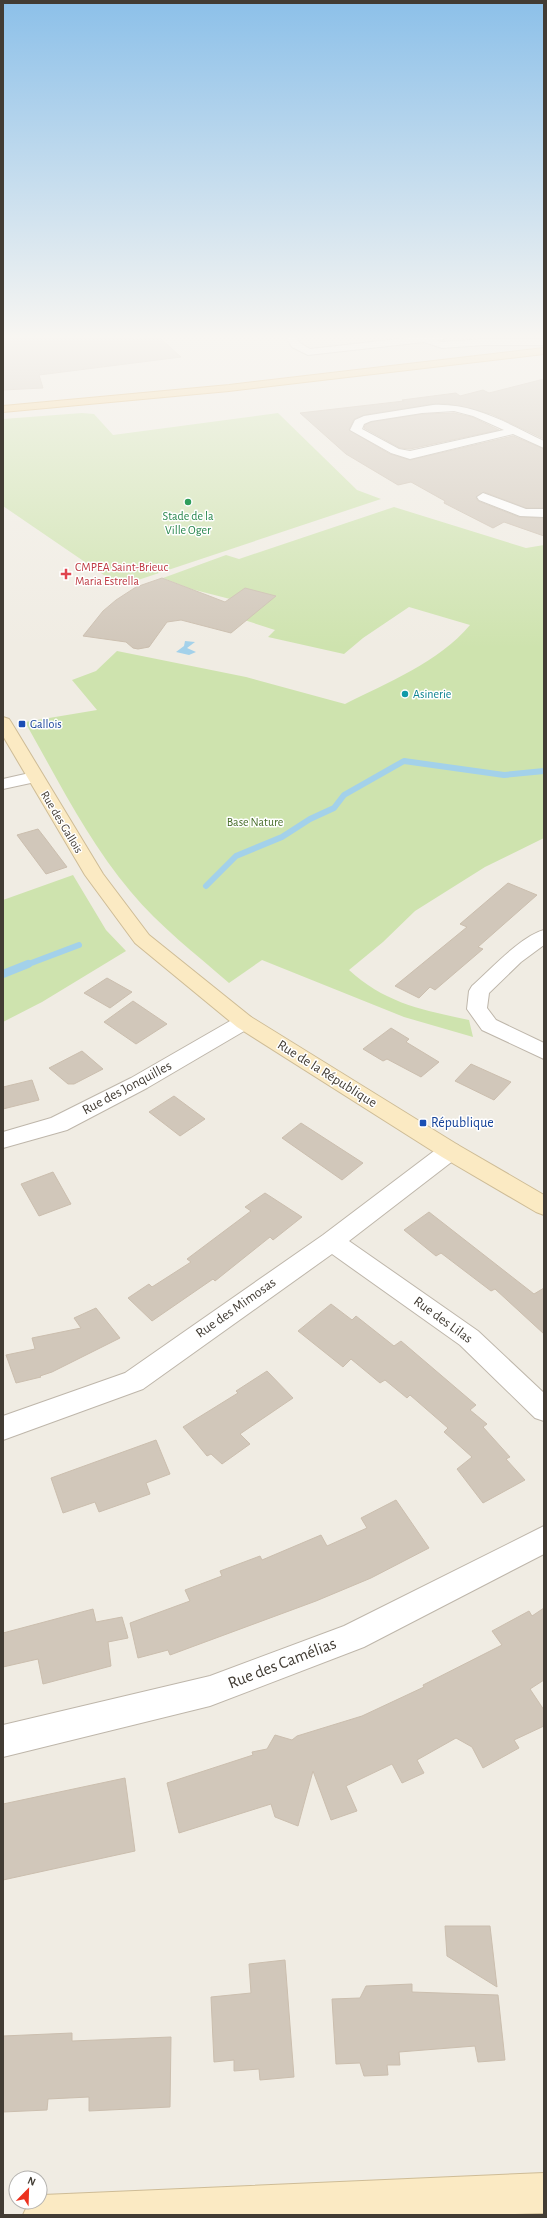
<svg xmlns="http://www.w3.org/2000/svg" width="547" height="2218" font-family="'Alegreya Sans',sans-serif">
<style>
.green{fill:#cee3ae}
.water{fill:#a3d1ea}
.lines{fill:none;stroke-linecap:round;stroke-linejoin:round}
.stream-far1{stroke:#a3d1ea;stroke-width:6}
.stream{stroke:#a3d1ea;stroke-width:8}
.building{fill:#d1c7ba;stroke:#cbbeae}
.street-casing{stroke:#beb6aa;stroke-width:2}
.secondary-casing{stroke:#cebc96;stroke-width:2}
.primary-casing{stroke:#dbb167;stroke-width:2}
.street{fill:#fff;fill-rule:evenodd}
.secondary{fill:#fbeac3;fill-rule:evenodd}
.primary{fill:#f7d696;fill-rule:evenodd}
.leisure-dot{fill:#2e9e5b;stroke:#fff;stroke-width:1.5}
.health-dot{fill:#e0444e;stroke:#fff;stroke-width:1.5}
.culture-dot{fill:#0f9aa8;stroke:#fff;stroke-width:1.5}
.transit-dot{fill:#1a4fb4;stroke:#fff;stroke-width:1.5}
.labels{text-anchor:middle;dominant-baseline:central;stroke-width:3;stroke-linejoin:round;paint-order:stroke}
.far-leisure-label{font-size:12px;fill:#27864d;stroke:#fff}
.far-health-label{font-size:12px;fill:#be3a42;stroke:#fff;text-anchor:start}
.far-culture-label{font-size:12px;fill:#0d838f;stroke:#fff;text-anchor:start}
.far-transit-label{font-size:12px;fill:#164399;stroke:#fff;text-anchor:start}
.far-street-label{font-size:12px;fill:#423c34;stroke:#fff}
.far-park-label{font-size:12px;fill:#496f2c;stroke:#fff}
.street-label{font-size:14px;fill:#423c34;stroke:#fff}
.transit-label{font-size:14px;fill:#164399;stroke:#fff;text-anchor:start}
.near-street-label{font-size:17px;fill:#423c34;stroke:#fff}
</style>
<rect width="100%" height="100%" fill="#f0ece3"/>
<g class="green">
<polygon points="82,413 94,414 113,435 278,413 357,490 381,499 120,586 3,506 3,419"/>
<path d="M394,507L526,548L544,545V838L485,867L415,911L383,942L349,970C385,1003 422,1010 469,1020L473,1037L404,1017L262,960L229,983C196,954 159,926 131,892C88,841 58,780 25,722L97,710L72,680L96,671L117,651L246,677L345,704C387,683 439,662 470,625L409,607L363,638L344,654L268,637L275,630L235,617L234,600L191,589L163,578L226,555L239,559Z"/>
<polygon points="73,875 106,930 126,951 42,1002 3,1022 3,900"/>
</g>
<polygon class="water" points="185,641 195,642 187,648 196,652 189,655 176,652 184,646"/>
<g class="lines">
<g class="stream-far1">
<polyline points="206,886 236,856 282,837 310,819 334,808 344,795 404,761 504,775 544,771"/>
<polyline points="26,965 79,945"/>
</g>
<polyline class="stream" points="3,974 28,964"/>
</g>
<g class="building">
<polygon points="14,337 131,337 134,340 159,337 181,357 39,375 43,388 3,390 3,338"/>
<polygon points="544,379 544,439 491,414 448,404 433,404 364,415 354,419 349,430 390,454 410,460 513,436 544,449 544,508 526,508 484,492 476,497 478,501 519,517 544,518 544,536 504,522 493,528 444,503 445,501 411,482 398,485 346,454 300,413 404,401 402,400 456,393 460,396 483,390 489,393"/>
<polygon points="454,413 472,417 499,430 410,449 400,448 364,428 365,425 371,422 422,414"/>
<polygon points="162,578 225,602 245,588 276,596 231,633 181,620 167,622 149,647 138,649 133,648 126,642 83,636 103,611 116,600 136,587"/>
<polygon points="38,829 45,838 67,867 46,874 17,835"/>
<polygon points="508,883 537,895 478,947 483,949 435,990 430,987 419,998 395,986 467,927 460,924"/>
<polygon points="107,978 132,992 110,1008 84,993"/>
<polygon points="133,1001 167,1024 136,1044 104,1022"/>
<polygon points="391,1028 409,1039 406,1042 439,1062 421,1077 387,1059 383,1061 363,1049"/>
<polygon points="82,1051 103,1069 74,1084 68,1084 49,1068"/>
<polygon points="471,1064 511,1082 494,1100 455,1081"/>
<polygon points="32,1080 39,1100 3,1109 3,1087"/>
<polygon points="174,1096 205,1119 180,1136 149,1112"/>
<polygon points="301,1123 363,1163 342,1180 282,1138"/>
<polygon points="53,1172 71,1204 39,1216 21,1184"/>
<polygon points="265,1193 302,1217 273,1240 270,1237 215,1281 213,1279 152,1321 128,1298 149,1284 152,1287 191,1262 187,1259 251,1211 245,1207"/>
<polygon points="429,1212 534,1294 544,1288 544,1334 495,1289 491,1291 441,1253 436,1256 404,1230"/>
<polygon points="331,1304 352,1320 356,1316 394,1346 401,1341 476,1405 470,1410 487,1424 483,1427 510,1457 506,1459 525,1480 483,1503 457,1469 472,1457 444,1432 448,1428 410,1395 407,1398 385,1380 380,1383 351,1359 343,1367 298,1331"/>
<polygon points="96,1308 120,1338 52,1372 40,1376 41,1377 16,1383 6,1355 35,1349 32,1338 81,1328 74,1318"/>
<polygon points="267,1371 293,1398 240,1434 250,1444 222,1464 211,1454 207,1456 183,1427 238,1393 236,1391"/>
<polygon points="156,1440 170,1474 146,1483 150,1494 99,1512 95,1502 63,1513 51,1478"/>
<polygon points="396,1500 429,1548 371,1578 316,1601 170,1655 168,1650 138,1658 130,1623 190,1601 185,1590 222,1576 220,1571 260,1556 262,1560 321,1535 327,1546 367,1528 361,1518"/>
<polygon points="544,1608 544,1680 530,1689 544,1710 544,1726 514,1740 519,1748 483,1768 472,1747 456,1738 417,1760 424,1773 402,1783 392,1764 346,1786 357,1811 331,1820 313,1771 298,1826 275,1817 271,1804 179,1833 167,1783 253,1755 252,1752 267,1749 275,1735 292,1740 297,1736 362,1716 424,1687 423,1685 502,1645 492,1631 529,1611 532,1616"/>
<polygon points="93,1609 96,1622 122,1617 128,1638 108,1642 111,1666 43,1684 38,1659 3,1667 3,1633"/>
<polygon points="125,1778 135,1851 3,1880 3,1804"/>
<polygon points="445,1926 490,1926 497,1987 447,1956"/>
<polygon points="285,1960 294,2077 260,2080 259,2069 234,2071 234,2060 214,2062 211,1997 251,1993 249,1964"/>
<polygon points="412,1984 412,1992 498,1995 505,2060 478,2062 475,2046 399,2052 400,2065 387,2065 388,2075 364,2076 360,2063 336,2064 332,1999 360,1998 366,1986"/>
<polygon points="72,2033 72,2041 171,2037 170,2107 89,2111 89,2097 48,2099 47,2110 3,2112 3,2036"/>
</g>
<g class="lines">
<defs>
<g id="street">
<polygon points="286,337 296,337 300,343 310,349 415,337 448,337 437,341 442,342 484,339 544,339 544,345 484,345 442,348 424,342 308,355 292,347"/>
<path d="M433,405C475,403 508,424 544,441V448L513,434L410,459L391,453L350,430L355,420L364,416ZM454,411L473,416L504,430L410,451L399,449L362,429L364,424L371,421L422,413Z"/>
<polygon points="483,493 526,509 544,509 544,517 520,516 479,500 477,497"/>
<polygon points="34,772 40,773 42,777 40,781 3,789 3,779"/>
<path d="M544,930V945L521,962L489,993L487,1008L496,1020L544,1043V1059L482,1030L467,1009L469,991L472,986C490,970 521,936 544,930Z"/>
<polygon points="244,1015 251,1017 254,1022 251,1027 147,1088 67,1130 3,1148 3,1132 51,1118 131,1078 237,1017"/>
<polygon points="450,1143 458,1145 461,1151 458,1157 349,1241 478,1331 544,1393 544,1421 535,1418 460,1345 332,1254 143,1389 3,1440 3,1416 125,1373 323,1235 442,1145"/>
<polygon points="544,1526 544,1554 364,1647 210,1706 3,1757 3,1725 210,1676 344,1626"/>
</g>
<g id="secondary">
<polygon points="3,717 9,719 11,722 103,874 149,935 251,1017 458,1145 544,1195 544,1215 536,1212 442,1157 237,1027 135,943 85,875 3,736"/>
<polygon points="544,2173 544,2213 488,2215 23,2215 29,2202 40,2202 40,2197 43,2195"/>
</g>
<polygon id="primary" points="544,348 544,354 229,391 3,412 3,406 229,385"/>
</defs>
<use href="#street" class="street-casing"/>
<use href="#secondary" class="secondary-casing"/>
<use href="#primary" class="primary-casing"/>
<use href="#street" class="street"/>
<use href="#secondary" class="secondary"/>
<use href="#primary" class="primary"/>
</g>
<linearGradient id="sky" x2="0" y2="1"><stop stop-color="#8cc0e9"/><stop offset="0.52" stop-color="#f8f6f2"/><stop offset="1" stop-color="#f8f6f2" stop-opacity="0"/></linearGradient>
<rect width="547" height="648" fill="url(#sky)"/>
<circle class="leisure-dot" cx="188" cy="502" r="4"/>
<path class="health-dot" d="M64 568h4v4h4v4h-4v4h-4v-4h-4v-4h4z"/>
<circle class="culture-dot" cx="405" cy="694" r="4"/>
<g class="transit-dot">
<rect x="18" y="720" width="8" height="8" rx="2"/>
<rect x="419" y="1119" width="8" height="8" rx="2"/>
</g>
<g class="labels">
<g class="far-leisure-label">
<text x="188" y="516">Stade de la<tspan x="188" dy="14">Ville Oger</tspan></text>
</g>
<g class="far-health-label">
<text x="75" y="567">CMPEA Saint-Brieuc<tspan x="75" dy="14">Maria Estrella</tspan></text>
</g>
<g class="far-culture-label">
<text x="413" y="694">Asinerie</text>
</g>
<g class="far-transit-label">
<text x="30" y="724">Gallois</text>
</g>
<g class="far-street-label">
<text transform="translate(62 822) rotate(59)">Rue des Gallois</text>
</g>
<g class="far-park-label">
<text x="255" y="822">Base Nature</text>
</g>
<g class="street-label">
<text transform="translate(327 1074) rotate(32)">Rue de la République</text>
<text transform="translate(127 1088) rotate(-28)">Rue des Jonquilles</text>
<text transform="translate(236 1308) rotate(-35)">Rue des Mimosas</text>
<text transform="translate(443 1320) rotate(36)">Rue des Lilas</text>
</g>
<g class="transit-label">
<text x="431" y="1123">République</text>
</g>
<g class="near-street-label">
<text transform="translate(282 1663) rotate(-21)">Rue des Camélias</text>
</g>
</g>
<rect width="547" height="2218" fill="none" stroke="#423c34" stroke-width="8"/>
<g transform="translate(28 2190) rotate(23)"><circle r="19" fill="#ffffff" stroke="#b3b1ae"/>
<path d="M0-3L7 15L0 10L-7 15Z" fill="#ec321f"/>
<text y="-6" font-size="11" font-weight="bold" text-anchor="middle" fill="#423c34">N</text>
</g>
</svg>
